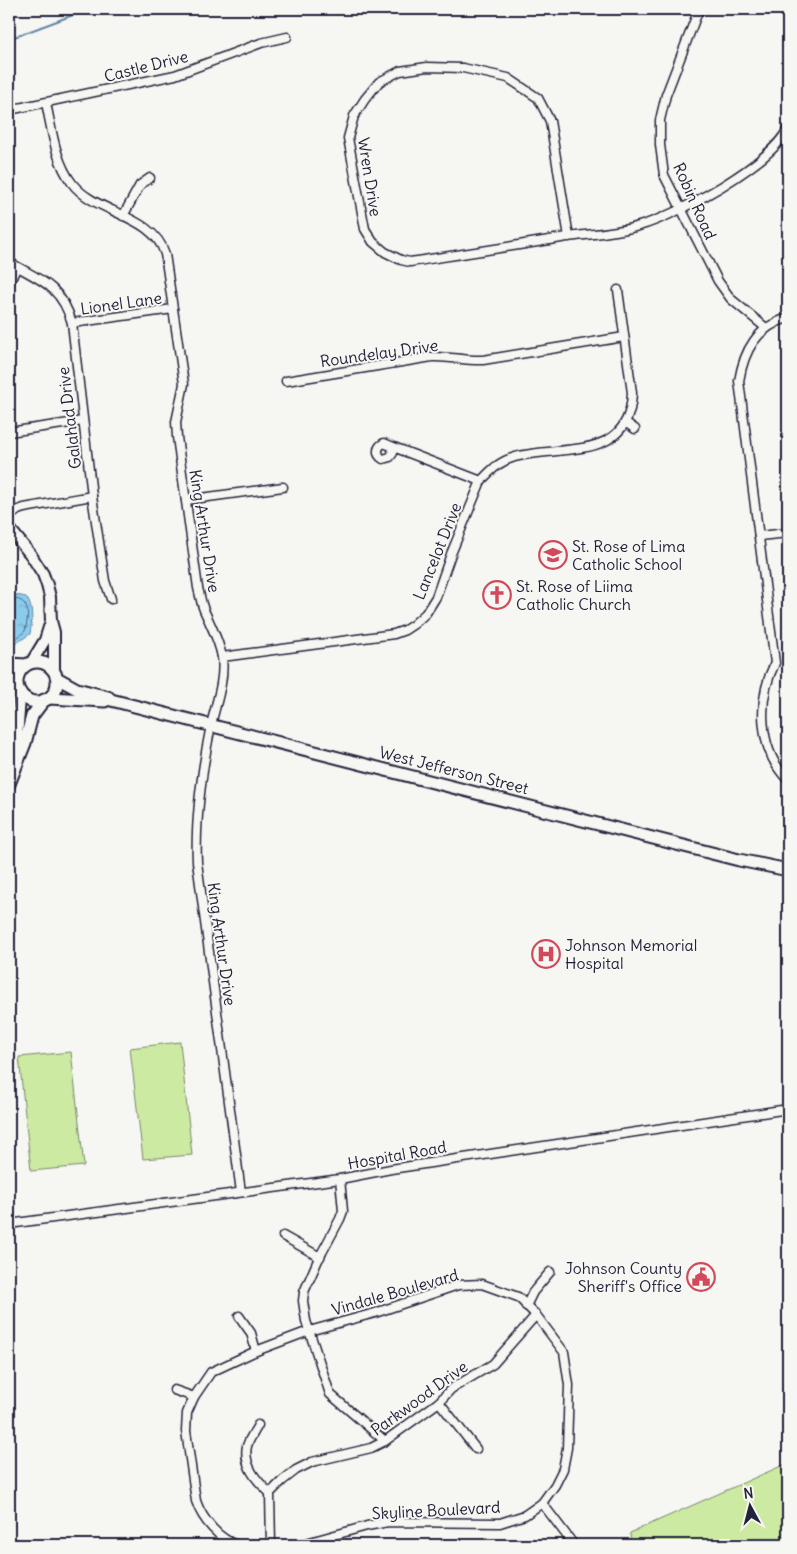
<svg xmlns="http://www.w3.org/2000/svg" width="797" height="1554" font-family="Delius,sans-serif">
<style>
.green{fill:#cceaa1;stroke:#77866e}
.water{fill:url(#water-ripples);stroke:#6188a5}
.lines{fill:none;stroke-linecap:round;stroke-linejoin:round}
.shore{stroke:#4c6682;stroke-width:1}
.stream{stroke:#6188a5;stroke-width:2}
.street-casing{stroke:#22223b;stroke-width:11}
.secondary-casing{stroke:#22223b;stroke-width:14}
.primary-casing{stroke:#22223b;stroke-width:15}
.street{stroke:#f6f6f2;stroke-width:8}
.secondary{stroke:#f6f6f2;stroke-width:10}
.primary{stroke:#f6f6f2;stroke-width:11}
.labels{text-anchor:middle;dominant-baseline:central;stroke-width:4;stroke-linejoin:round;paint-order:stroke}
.street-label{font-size:16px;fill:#22223b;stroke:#f6f6f2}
.poi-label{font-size:16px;fill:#22223b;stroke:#f6f6f2;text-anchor:start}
</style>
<defs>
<pattern id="water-ripples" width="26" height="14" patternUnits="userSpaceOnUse" patternTransform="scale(1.25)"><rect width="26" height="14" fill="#8bccec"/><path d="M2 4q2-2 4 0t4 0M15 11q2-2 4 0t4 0" fill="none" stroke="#78afcb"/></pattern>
</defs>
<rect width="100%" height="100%" fill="#f6f6f2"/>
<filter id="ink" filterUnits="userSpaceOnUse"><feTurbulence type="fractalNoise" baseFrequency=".02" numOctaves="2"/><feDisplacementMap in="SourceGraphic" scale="10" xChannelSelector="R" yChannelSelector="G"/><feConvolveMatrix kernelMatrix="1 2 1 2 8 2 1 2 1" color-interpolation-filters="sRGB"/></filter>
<g filter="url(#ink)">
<g class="green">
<polygon points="180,1042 192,1155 143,1159 130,1048"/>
<polygon points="71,1052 84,1166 31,1171 19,1057"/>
<polygon points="788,1463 788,1545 631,1545 630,1533"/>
</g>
<path class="water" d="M11,594L26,597C34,607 32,621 30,634L12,646L9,645V596Z"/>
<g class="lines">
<path class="shore" d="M9,599C31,597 29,615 25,631L17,638L9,641"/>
<polyline class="stream" points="9,39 89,9"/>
<defs>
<g id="street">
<polyline points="699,9 666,95 660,120 660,145 664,175 718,281 731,299 766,328"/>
<polyline points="784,9 788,15"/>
<path d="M46,103C52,130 55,161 72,183C95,214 153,214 165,254L184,384L176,422L177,437L198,588C200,595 201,603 204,610C211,626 219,640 222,657C225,680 216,703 211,725C202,770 195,817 197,862L241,1192"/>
<polyline points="9,110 175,75 261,43 287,37"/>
<polyline points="123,216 140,185 150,178"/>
<path d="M569,237L550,121L538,98L508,78L463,68L427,67L400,71L379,82L365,99L354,116L348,138L365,229L373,242L385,252L401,260L410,262C462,254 515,246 567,237C591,234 616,233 639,226C676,216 773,163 788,128"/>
<path d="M9,262C40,280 61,285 72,323L92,496L105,581L111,599"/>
<polyline points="9,283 17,267"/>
<path d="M788,318C757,327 744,350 739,381L775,663C757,699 758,750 788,780"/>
<polyline points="72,323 173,309"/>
<path d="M286,381L432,357C449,356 466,361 483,360L624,337"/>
<polyline points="625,422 635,429"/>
<polyline points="9,432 83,421"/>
<path d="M391,446L384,443C376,447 376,455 383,459L390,457L393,453L391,446L481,481"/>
<polyline points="186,500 283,487"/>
<polyline points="9,517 18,510 24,508 92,496"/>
<polyline points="759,536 788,533"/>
<path d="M222,657L394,634L405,630L414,624L426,613L436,597L451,554L481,481C491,470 500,461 515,457C561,444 630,463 632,393L618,290"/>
<polyline points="340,1179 343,1211 340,1219 318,1260 304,1292 303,1301 306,1321 330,1394 385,1441"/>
<polyline points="9,1224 340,1179 391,1169 788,1109"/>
<polyline points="283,1236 320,1257"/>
<polyline points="526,1306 533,1292 550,1272"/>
<polyline points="239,1316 251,1333 256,1351"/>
<polyline points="174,1390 194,1397"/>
<polyline points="439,1402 476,1449"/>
<path d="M258,1425C255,1431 249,1439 247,1446C243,1466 257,1481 270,1493"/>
<polyline points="542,1503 574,1545"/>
<path d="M238,1545C219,1540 202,1519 196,1501L186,1431L187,1413L194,1397L211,1372L256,1351L309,1331L375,1313L458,1285L482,1284L518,1297L536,1315L564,1352L569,1385L567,1448L563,1469L555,1485L542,1503L525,1515L500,1523L388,1522L367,1526L299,1545"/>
<polyline points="271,1545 270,1493 282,1481 296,1470 312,1462 371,1448 385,1441 439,1402 451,1389 493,1364 536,1315"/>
</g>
<g id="secondary">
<polyline points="9,528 31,555 43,574 47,585 50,597 51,621 54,632 54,671"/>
<polyline points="31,663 45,640 51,621"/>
</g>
<g id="primary">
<circle cx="37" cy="682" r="20"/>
<polyline points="9,664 26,665"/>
<polyline points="57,678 77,689 108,697 111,700 739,860 788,870"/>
<polyline points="49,698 105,701"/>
<polyline points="15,756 20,692"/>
<polyline points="9,784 25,743 32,716 44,700"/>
</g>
</defs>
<use href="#street" class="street-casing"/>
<use href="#secondary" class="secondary-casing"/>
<use href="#primary" class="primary-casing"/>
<use href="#street" class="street"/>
<use href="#secondary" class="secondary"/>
<use href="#primary" class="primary"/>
</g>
</g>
<defs>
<symbol id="school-ring" viewBox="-11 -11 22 22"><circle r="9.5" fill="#f6f6f2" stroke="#d1495b" stroke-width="1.5"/><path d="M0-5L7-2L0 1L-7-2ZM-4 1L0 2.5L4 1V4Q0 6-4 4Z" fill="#d1495b"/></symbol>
<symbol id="church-ring" viewBox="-11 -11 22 22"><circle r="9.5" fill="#f6f6f2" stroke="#d1495b" stroke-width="1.5"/><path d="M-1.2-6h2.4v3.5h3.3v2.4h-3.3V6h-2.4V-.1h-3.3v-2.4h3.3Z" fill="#d1495b"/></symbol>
<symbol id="hospital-ring" viewBox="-11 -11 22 22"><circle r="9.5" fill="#f6f6f2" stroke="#d1495b" stroke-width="1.5"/><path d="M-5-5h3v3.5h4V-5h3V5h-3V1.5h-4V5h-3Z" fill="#d1495b"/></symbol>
<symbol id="civic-ring" viewBox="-11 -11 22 22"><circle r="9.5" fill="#f6f6f2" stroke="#d1495b" stroke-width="1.5"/><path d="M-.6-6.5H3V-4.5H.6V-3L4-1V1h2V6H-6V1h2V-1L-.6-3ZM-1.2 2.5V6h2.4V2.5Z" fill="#d1495b"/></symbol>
</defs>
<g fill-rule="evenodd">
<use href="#school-ring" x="537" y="539" width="32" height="32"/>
<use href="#church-ring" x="481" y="579" width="32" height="32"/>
<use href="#hospital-ring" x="530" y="938" width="32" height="32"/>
<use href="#civic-ring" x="685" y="1261" width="32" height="32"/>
</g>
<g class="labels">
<g class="street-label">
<text transform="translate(146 66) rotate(-14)">Castle Drive</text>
<text transform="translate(370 177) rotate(81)">Wren Drive</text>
<text transform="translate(695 201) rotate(66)">Robin Road</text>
<text transform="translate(121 303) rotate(-8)">Lionel Lane</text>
<text transform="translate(379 353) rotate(-8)">Roundelay Drive</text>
<text transform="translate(69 418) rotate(-97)">Galahad Drive</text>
<text transform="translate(205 531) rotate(81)">King Arthur Drive</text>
<text transform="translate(437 551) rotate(-68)">Lancelot Drive</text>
<text transform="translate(454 770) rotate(14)">West Jefferson Street</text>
<text transform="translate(222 944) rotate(82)">King Arthur Drive</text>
<text transform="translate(397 1155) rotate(-10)">Hospital Road</text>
<text transform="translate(395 1292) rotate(-16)">Vindale Boulevard</text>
<text transform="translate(419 1398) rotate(-36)">Parkwood Drive</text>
<text transform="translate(436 1510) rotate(-3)">Skyline Boulevard</text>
</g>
<g class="poi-label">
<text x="572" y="546">St. Rose of Lima<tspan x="572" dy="18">Catholic School</tspan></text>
<text x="516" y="586">St. Rose of Liima<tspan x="516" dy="18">Catholic Church</tspan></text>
<text x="565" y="945">Johnson Memorial<tspan x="565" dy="18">Hospital</tspan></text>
<text x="682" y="1268" text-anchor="end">Johnson County<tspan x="682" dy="18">Sheriff's Office</tspan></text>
</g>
</g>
<rect width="797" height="1554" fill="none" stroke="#f6f6f2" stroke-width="30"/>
<rect x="15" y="15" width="767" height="1524" fill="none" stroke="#22223b" stroke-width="2" filter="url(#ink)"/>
<g transform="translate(750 1506) rotate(353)" stroke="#f6f6f2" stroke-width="4" paint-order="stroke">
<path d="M0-4L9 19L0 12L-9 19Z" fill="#22223b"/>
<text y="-8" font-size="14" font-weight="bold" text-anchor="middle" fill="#22223b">N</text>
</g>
</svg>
